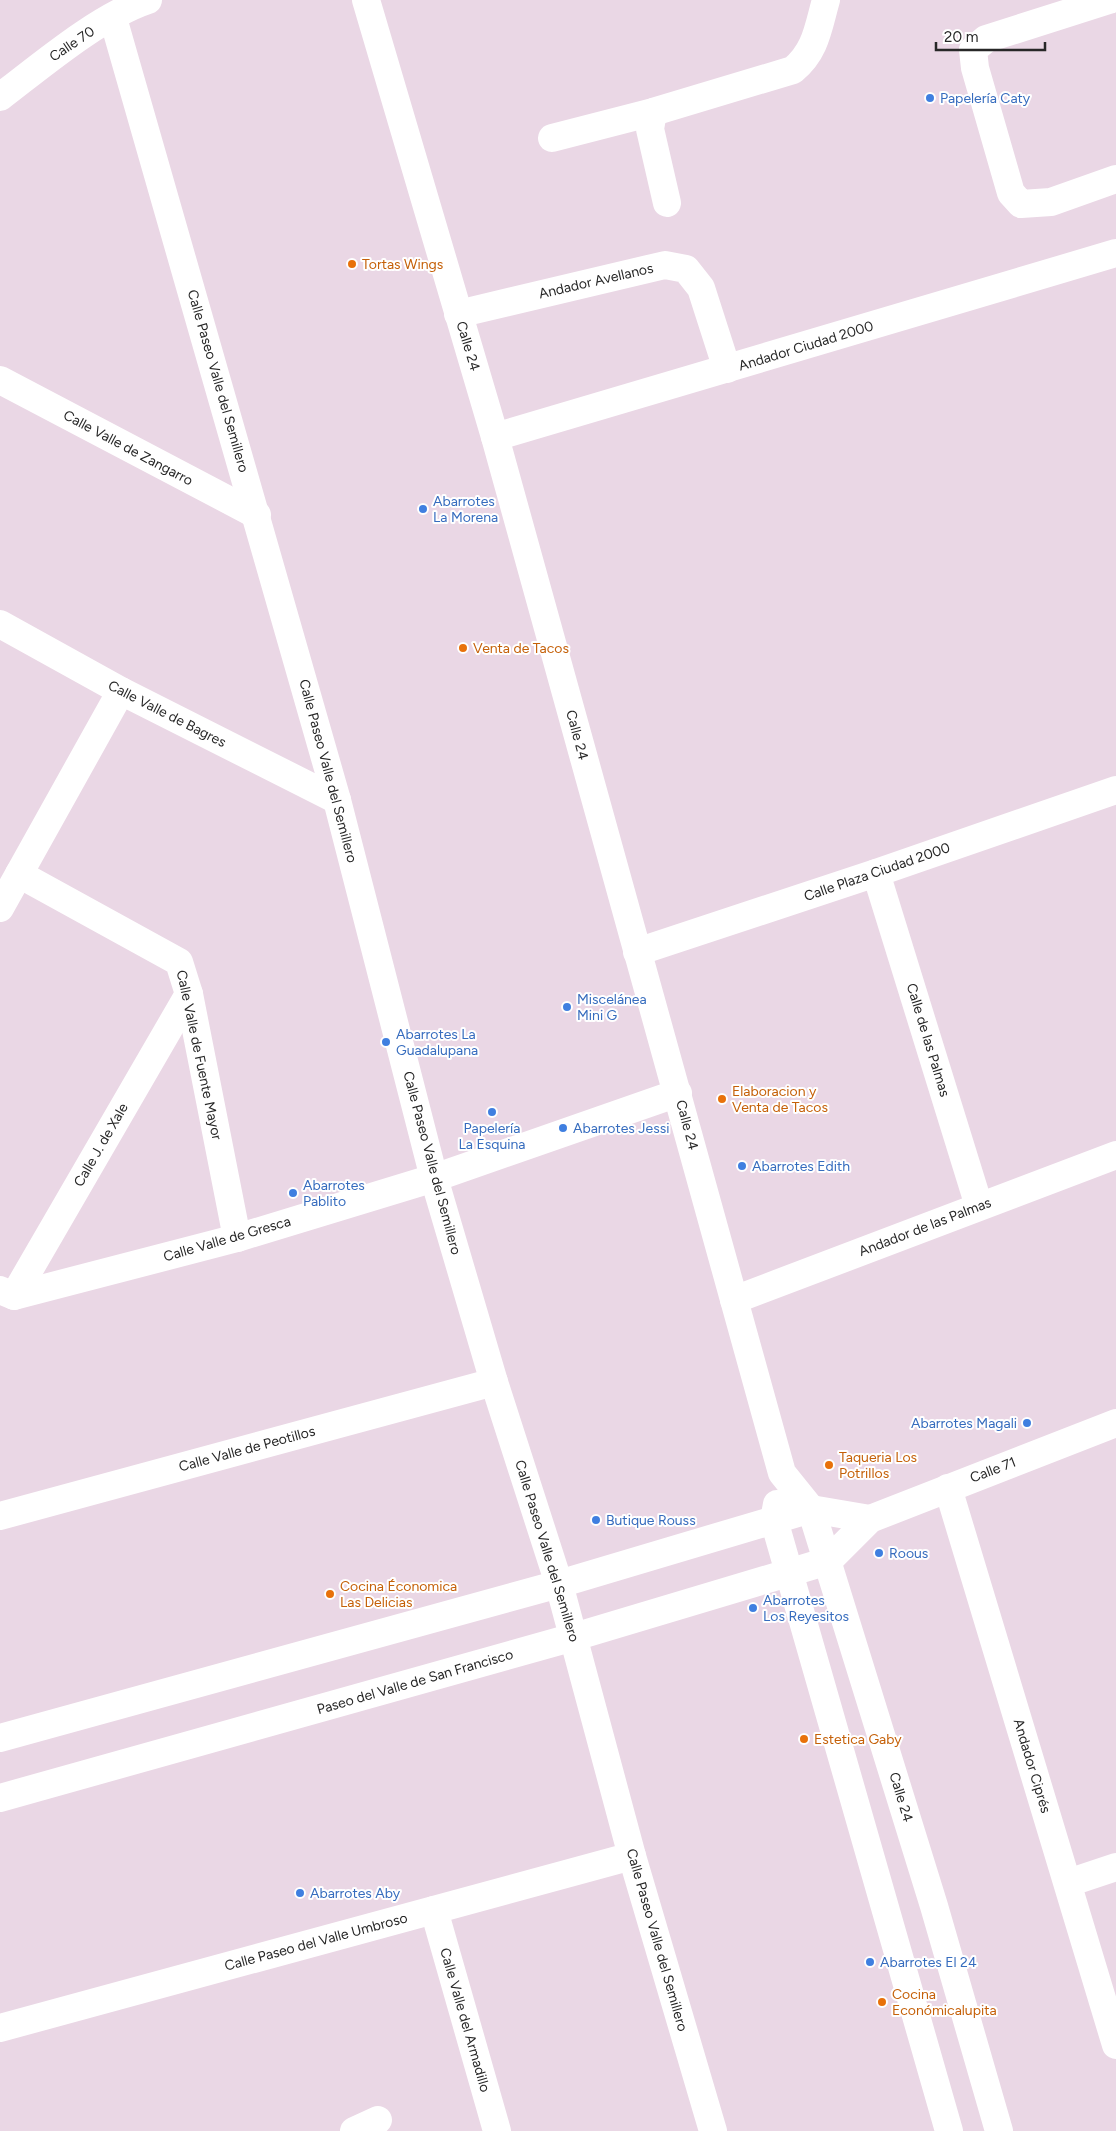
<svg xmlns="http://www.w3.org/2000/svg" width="1116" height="2131" font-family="Figtree,sans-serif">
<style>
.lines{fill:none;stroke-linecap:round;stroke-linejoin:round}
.minor{stroke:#fff;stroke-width:28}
.tertiary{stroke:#fff;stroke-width:28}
.shop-dot{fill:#3f7fe0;stroke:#fff;stroke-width:2}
.food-dot{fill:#e8710a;stroke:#fff;stroke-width:2}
.labels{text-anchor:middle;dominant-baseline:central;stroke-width:4;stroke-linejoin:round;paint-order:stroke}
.street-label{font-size:14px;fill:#272727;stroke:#fff}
.shop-label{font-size:14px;fill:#366cbe;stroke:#fff;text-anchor:start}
.food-label{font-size:14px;fill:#c56008;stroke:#fff;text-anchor:start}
</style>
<rect width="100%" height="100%" fill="#ead7e5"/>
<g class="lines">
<g class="minor">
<polyline points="1109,0 986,39 973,50 975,68 1011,193 1021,204 1051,202 1116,179"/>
<polyline points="113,18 337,800 434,1178 494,1382 559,1584 632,1856 713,2131"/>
<polyline points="653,112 650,129 667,203"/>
<path d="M552,138L653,112L793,70C816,51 818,28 826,0"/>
<polyline points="458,314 665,265 686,269 701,288 727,369"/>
<polyline points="0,380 257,515"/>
<polyline points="495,437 1116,253"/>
<polyline points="0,624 121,691 337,800"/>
<polyline points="876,873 979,1206"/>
<polyline points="19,874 179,962 189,994 237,1238"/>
<polyline points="0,908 121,691"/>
<polyline points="637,952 876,873 1116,790"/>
<polyline points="0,1290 14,1296 237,1238 434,1178 678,1093"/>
<polyline points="14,1296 189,994"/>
<polyline points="734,1300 1116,1155"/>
<polyline points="948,1488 1116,2045"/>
<polyline points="0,1516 494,1382"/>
<polyline points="1068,1883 1116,1867"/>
<polyline points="434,1910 497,2131"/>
<polyline points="0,2028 632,1856"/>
<polyline points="354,2131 378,2120"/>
</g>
<g class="tertiary">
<polyline points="366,0 495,437 782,1473 811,1509 934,1906 999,2131"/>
<path d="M0,97C42,65 98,17 148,0"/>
<polyline points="777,1504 774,1520 949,2131"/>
<polyline points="0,1738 559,1584 811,1509 870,1519"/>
<polyline points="0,1798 574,1637 828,1561 870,1519 1116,1423"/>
</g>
</g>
<g class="shop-dot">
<circle cx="930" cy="98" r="5"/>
<circle cx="423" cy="509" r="5"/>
<circle cx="567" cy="1007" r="5"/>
<circle cx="386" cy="1042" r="5"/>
<circle cx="492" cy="1112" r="5"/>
<circle cx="563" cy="1128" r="5"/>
<circle cx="742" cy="1166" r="5"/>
<circle cx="293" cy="1193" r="5"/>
<circle cx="1027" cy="1423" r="5"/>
<circle cx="596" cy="1520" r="5"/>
<circle cx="879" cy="1553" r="5"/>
<circle cx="753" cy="1608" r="5"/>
<circle cx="300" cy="1893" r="5"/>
<circle cx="870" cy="1962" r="5"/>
</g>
<g class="food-dot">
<circle cx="352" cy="264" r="5"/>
<circle cx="463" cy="648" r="5"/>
<circle cx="722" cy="1099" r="5"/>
<circle cx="829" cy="1465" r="5"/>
<circle cx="330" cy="1594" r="5"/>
<circle cx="804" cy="1739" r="5"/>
<circle cx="882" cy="2002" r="5"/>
</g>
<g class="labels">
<g class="street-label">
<text transform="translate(72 44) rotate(-34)">Calle 70</text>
<text transform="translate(596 281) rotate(-13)">Andador Avellanos</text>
<text transform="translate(468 346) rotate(73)">Calle 24</text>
<text transform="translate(806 346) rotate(-17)">Andador Ciudad 2000</text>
<text transform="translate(218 381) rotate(74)">Calle Paseo Valle del Semillero</text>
<text transform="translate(128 448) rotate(28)">Calle Valle de Zangarro</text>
<text transform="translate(167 714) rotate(27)">Calle Valle de Bagres</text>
<text transform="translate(577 735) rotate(75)">Calle 24</text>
<text transform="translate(328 771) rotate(75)">Calle Paseo Valle del Semillero</text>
<text transform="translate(877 872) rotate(-19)">Calle Plaza Ciudad 2000</text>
<text transform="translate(928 1040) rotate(73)">Calle de las Palmas</text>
<text transform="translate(199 1055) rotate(78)">Calle Valle de Fuente Mayor</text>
<text transform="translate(687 1125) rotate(75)">Calle 24</text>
<text transform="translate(101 1145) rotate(-60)">Calle J. de Xale</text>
<text transform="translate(432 1163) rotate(75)">Calle Paseo Valle del Semillero</text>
<text transform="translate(925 1227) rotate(-21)">Andador de las Palmas</text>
<text transform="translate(227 1239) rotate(-16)">Calle Valle de Gresca</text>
<text transform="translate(247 1449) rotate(-15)">Calle Valle de Peotillos</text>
<text transform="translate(993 1470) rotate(-21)">Calle 71</text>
<text transform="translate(547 1551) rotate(73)">Calle Paseo Valle del Semillero</text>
<text transform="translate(415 1682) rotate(-16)">Paseo del Valle de San Francisco</text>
<text transform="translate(1032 1766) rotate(73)">Andador Ciprés</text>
<text transform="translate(901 1797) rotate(73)">Calle 24</text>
<text transform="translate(657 1940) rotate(74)">Calle Paseo Valle del Semillero</text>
<text transform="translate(316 1942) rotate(-15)">Calle Paseo del Valle Umbroso</text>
<text transform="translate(465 2020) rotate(74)">Calle Valle del Armadillo</text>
</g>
<g class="shop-label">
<text x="940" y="98">Papelería Caty</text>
<text x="433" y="501">Abarrotes<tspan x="433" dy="16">La Morena</tspan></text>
<text x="577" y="999">Miscelánea<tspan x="577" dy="16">Mini G</tspan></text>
<text x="396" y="1034">Abarrotes La<tspan x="396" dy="16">Guadalupana</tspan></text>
<text x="492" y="1128" text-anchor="middle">Papelería<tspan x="492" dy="16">La Esquina</tspan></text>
<text x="573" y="1128">Abarrotes Jessi</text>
<text x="752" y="1166">Abarrotes Edith</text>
<text x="303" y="1185">Abarrotes<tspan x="303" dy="16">Pablito</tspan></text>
<text x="1017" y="1423" text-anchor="end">Abarrotes Magali</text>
<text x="606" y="1520">Butique Rouss</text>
<text x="889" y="1553">Roous</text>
<text x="763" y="1600">Abarrotes<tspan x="763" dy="16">Los Reyesitos</tspan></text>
<text x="310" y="1893">Abarrotes Aby</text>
<text x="880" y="1962">Abarrotes El 24</text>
</g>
<g class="food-label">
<text x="362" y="264">Tortas Wings</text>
<text x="473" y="648">Venta de Tacos</text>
<text x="732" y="1091">Elaboracion y<tspan x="732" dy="16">Venta de Tacos</tspan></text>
<text x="839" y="1457">Taqueria Los<tspan x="839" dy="16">Potrillos</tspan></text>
<text x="340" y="1586">Cocina Économica<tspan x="340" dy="16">Las Delicias</tspan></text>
<text x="814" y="1739">Estetica Gaby</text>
<text x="892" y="1994">Cocina<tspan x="892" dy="16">Económicalupita</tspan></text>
</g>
</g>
<path d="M936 42v8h109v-8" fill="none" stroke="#272727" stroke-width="2.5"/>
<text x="944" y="42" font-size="15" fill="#272727" stroke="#ffffff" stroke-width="4" paint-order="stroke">20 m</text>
</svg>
